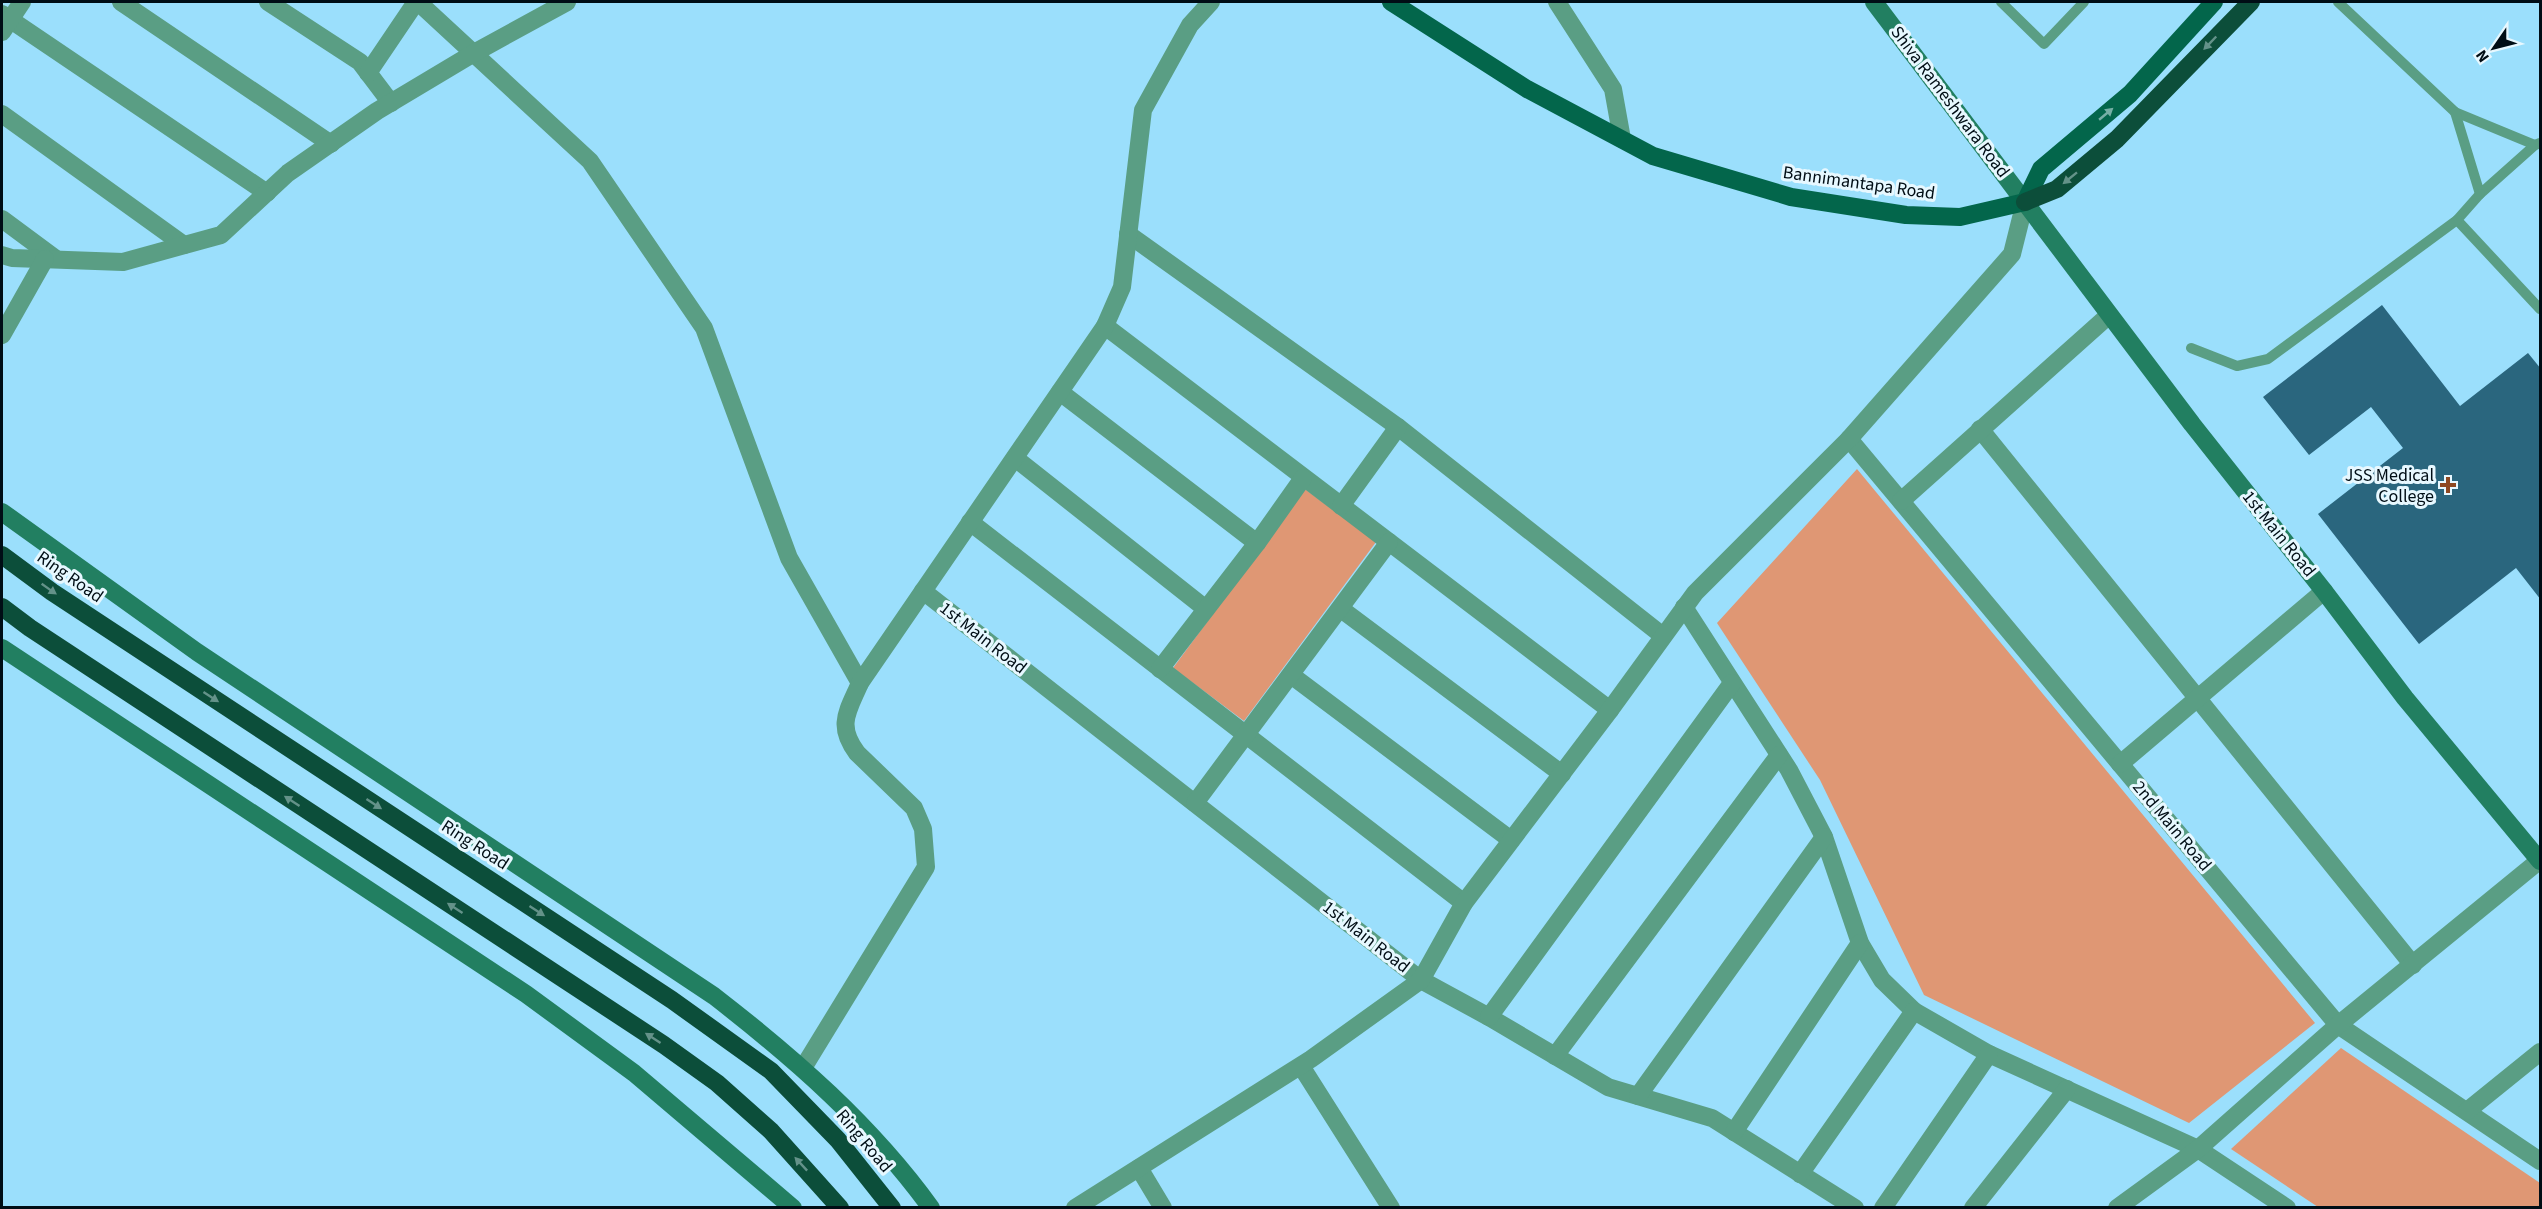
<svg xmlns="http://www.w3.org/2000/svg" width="2542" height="1209" font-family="'Source Sans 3',sans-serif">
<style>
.green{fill:#df9774}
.building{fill:#2a667e}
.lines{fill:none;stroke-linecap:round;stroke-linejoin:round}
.lane{stroke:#5a9e84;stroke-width:10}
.street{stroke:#5a9e84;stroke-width:18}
.secondary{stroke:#227f61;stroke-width:18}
.primary{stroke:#03664b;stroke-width:18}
.highway{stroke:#0c4e3a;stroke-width:18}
.oneway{fill:#649289}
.oneway2{fill:#75afa5}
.poi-dot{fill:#8e4821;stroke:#e7f8ff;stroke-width:2}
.labels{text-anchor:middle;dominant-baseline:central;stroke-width:6;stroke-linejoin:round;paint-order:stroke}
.street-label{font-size:18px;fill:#000d15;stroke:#e7f8ff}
.poi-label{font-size:18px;fill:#000d15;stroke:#e7f8ff;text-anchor:end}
</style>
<rect width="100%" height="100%" fill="#9bdffc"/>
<g class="green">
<polygon points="1857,469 2315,1023 2189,1123 1924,995 1820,780 1717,623"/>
<polygon points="1305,489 1376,542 1244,721 1173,668"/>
<polygon points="2341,1048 2540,1183 2540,1207 2318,1207 2231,1149"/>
</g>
<polygon class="building" points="2382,305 2460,406 2528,353 2541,369 2541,600 2516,568 2419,644 2318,514 2403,448 2371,407 2309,455 2263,397"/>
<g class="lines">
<g class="lane">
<polyline points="2001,2 2044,44 2084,2"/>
<polyline points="2338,2 2455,112 2535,145"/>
<polyline points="2455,112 2480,194 2535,145 2540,143"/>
<polyline points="2480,194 2457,220 2540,309"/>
<polyline points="2191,348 2237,366 2268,359 2457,220"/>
</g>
<g class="street">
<polyline points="121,2 331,144"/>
<polyline points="268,2 360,62 391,103"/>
<polyline points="418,2 590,161 704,328 789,558 860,683"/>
<polyline points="1557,2 1613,89 1622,139"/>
<polyline points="2,14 267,193"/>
<polyline points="2,32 22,2"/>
<polyline points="368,73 416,2"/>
<polyline points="2,114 184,245"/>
<polyline points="2,219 56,259"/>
<polyline points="1128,234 1398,427 1663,636"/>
<polyline points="2,255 12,258 123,262 221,235 288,173 377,111 474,53 567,2"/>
<polyline points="1105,326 1610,710"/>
<polyline points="2,335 45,259"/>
<polyline points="1060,392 1257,543"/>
<polyline points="1980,429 2413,965"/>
<polyline points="1849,439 2338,1025 2540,1161"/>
<polyline points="1015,458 1206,609"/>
<polyline points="1901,501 2108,316"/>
<polyline points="1341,506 1398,427"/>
<polyline points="970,522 1464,903"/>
<polyline points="923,591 1421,980 1489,1017 1608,1087 1712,1118 1855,1208"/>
<polyline points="1684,607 1789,770 1824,837 1860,943 1882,980 1914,1011 1989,1054 2198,1149 2287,1208"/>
<polyline points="1341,609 1562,774"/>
<polyline points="1160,669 1257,543 1303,478"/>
<polyline points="1291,675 1511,840"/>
<polyline points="2120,764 2324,591"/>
<polyline points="1195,803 1389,542"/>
<polyline points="1489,1017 1732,683"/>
<polyline points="1555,1056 1779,755"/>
<polyline points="1301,1066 1391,1208"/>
<path d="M803,1068L926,867L923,829L914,808L857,753C836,725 848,711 860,683L1105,326L1122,287L1143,110L1190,25L1211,2"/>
<polyline points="1638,1096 1824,837"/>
<polyline points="2467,1111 2540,1052"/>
<polyline points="1734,1132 1860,943"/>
<polyline points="1139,1168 1163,1208"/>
<polyline points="1800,1174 1914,1011"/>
<polyline points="1075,1208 1311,1059 1421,980 1464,903 1610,710 1695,593 1849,439 2012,254 2025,202"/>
<polyline points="1883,1208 1989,1054"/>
<polyline points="1973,1208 2067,1089"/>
<polyline points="2117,1208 2198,1149 2338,1025 2540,860"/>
</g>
<g class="secondary">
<polyline points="1874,2 2192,424 2324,591 2405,698 2540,861"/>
<path d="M2,512L197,652L714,996C794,1058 871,1125 931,1208"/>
<polyline points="2,648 526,994 634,1073 793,1208"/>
</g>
<polyline class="primary" points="1391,2 1527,89 1653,156 1791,197 1906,215 1960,217 2025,202 2041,169 2130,94 2214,2"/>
<g class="highway">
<polyline points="2025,202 2057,189 2117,139 2251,2"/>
<polyline points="2,555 52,592 672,1000 771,1071 838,1140 892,1208"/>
<polyline points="2,607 30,628 664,1045 717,1083 771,1131 840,1208"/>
</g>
</g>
<defs><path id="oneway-solid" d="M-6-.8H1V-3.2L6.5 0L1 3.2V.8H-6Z" transform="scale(1.5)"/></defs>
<g class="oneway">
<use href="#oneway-solid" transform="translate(2210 43) rotate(134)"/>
<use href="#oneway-solid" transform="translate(2070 178) rotate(141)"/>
<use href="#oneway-solid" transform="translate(49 589) rotate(35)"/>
<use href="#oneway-solid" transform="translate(211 697) rotate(33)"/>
<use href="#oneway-solid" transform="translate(292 801) rotate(-147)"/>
<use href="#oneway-solid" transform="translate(374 804) rotate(33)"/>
<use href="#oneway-solid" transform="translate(455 908) rotate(-147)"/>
<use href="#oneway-solid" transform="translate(537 911) rotate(33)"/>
<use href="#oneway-solid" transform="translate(653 1038) rotate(-147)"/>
<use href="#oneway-solid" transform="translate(801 1164) rotate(-133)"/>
</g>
<use class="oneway2" href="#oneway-solid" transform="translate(2106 114) rotate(-40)"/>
<path class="poi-dot" d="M2445 476h6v6h6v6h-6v6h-6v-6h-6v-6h6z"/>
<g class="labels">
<g class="street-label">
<text transform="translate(1950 102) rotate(53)">Shiva Rameshwara Road</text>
<text transform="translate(1859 183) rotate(8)">Bannimantapa Road</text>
<text transform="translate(2279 534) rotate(51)">1st Main Road</text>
<text transform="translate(70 577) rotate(35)">Ring Road</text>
<text transform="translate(983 638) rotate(38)">1st Main Road</text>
<text transform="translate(2172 826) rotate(50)">2nd Main Road</text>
<text transform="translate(475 845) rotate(33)">Ring Road</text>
<text transform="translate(1366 937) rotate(38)">1st Main Road</text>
<text transform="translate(864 1141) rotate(50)">Ring Road</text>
</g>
<g class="poi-label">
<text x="2434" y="475">JSS Medical<tspan x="2434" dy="21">College</tspan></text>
</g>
</g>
<rect width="2542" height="1209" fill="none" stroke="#000d15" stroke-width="6"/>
<g transform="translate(2494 48) rotate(235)" stroke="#e7f8ff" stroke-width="4.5" paint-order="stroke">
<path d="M0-4.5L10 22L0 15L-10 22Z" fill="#000d15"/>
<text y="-9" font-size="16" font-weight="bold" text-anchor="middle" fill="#000d15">N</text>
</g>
</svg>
